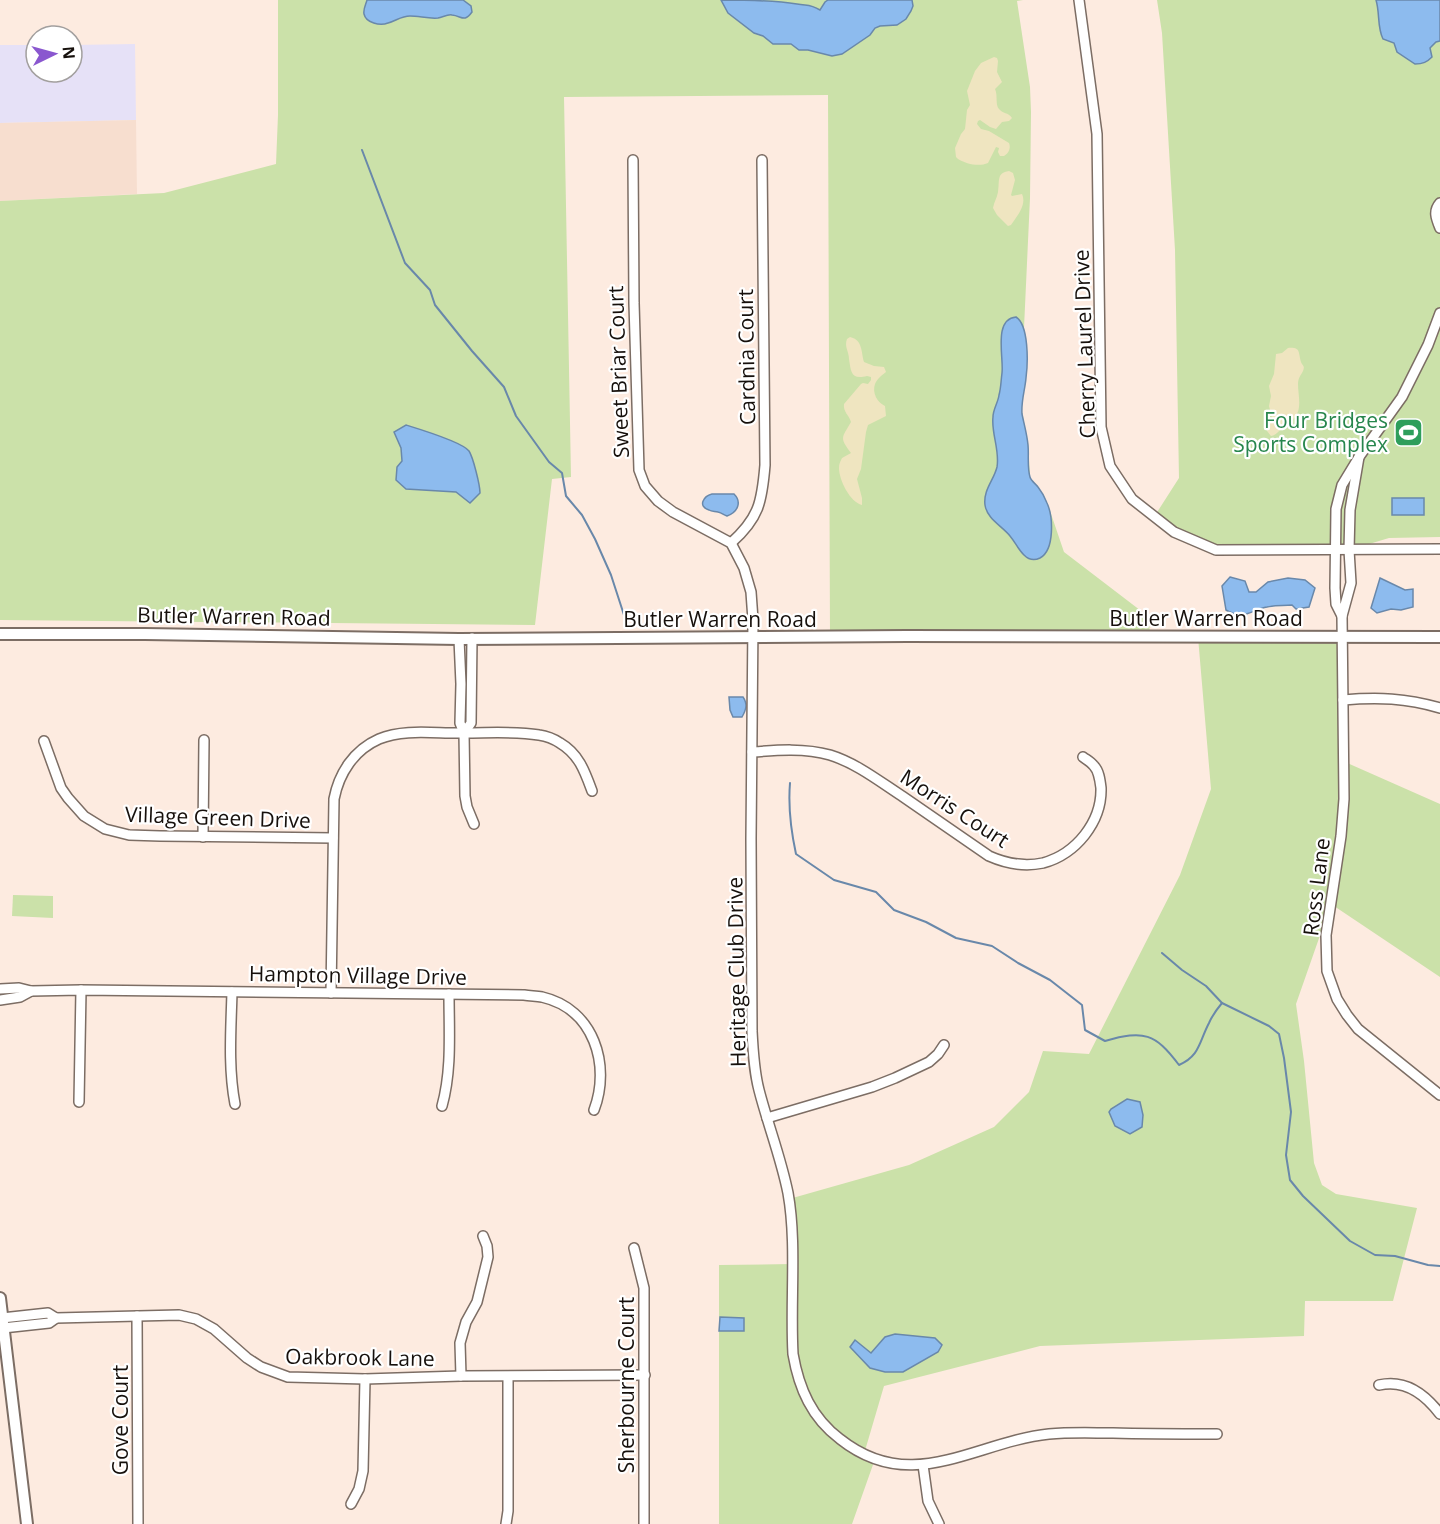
<svg xmlns="http://www.w3.org/2000/svg" width="1440" height="1524" font-family="'Open Sans',sans-serif">
<style>
.commercial{fill:#e6e1f7}
.built{fill:#f7decf}
.green{fill:#cbe1a9}
.sand{fill:#efe5c0}
.water{fill:#8dbbee;stroke:#6988aa;stroke-width:1.5}
.lines{fill:none;stroke-linecap:round;stroke-linejoin:round}
.stream{stroke:#6988aa;stroke-width:2}
.minor-casing{stroke:#7c6d64;stroke-width:12}
.major-casing{stroke:#7c6d64;stroke-width:14}
.minor{stroke:#fff;stroke-width:9}
.major{stroke:#fff;stroke-width:10}
.labels{text-anchor:middle;dominant-baseline:central;stroke-width:4.5;stroke-linejoin:round;paint-order:stroke}
.street-label{font-size:21px;fill:#16100c;stroke:#fff}
.leisure-label{font-size:21px;fill:#27864d;stroke:#fff;text-anchor:end}
</style>
<rect width="100%" height="100%" fill="#fdebe0"/>
<polygon class="commercial" points="135,44 136,120 0,123 0,45 36,45 36,72 72,72 72,45"/>
<polygon class="built" points="136,120 137,194 0,201 0,123"/>
<g class="green">
<polygon points="278,0 1023,0 1017,1 1030,87 1031,112 1030,198 1024,328 1027,359 1026,378 1022,397 1022,412 1028,442 1030,478 1038,487 1048,505 1064,552 1149,617 1150,638 830,637 828,95 564,97 571,477 552,479 535,625 0,620 0,201 164,193 276,164 278,115"/>
<polygon points="1157,0 1440,0 1440,537 1389,538 1349,550 1216,550 1154,517 1179,478 1175,250 1162,33"/>
<polygon points="1198,637 1343,637 1345,762 1440,804 1440,977 1331,904 1296,1004 1304,1061 1314,1163 1322,1185 1336,1194 1417,1208 1393,1301 1305,1301 1304,1336 1040,1346 884,1386 864,1454 875,1459 852,1524 719,1524 719,1265 792,1264 789,1199 909,1165 994,1127 1029,1092 1043,1051 1089,1054 1180,875 1211,789"/>
<polygon points="13,895 53,896 53,918 12,916"/>
</g>
<g class="sand">
<path d="M994,57L997,58L998,61L997,72L1002,82L995,89C998,95 995,105 999,109C1003,114 1008,112 1012,118L1009,121L1002,122L996,129L990,127L980,120L978,121L977,124L981,129L989,131L1009,143C1011,148 1009,153 1004,156H1000L998,152L999,148L996,147L988,163C979,167 966,164 958,159L956,157L955,148L961,134L965,129L967,110L970,105L967,91L975,71L981,63Z"/>
<path d="M1009,171L1013,173L1015,180L1011,195L1012,196L1022,194C1027,205 1017,216 1011,225L1008,226L997,215L993,208C994,202 997,198 998,192C1000,181 996,173 1009,171Z"/>
<path d="M850,337C863,340 861,352 864,362L874,366L884,367L886,372C882,375 877,379 875,384C872,393 877,402 885,406L886,416L868,425L866,432L861,469L857,479L862,498V505C850,502 839,480 839,468C839,464 840,462 842,458L851,453C839,437 842,438 851,422C849,415 843,412 844,404L861,384L863,383L868,384L871,380V377L867,376C851,380 851,372 849,359C849,351 844,347 847,339Z"/>
<path d="M1288,348C1301,347 1298,352 1301,362C1303,367 1305,365 1303,371C1301,375 1298,378 1298,384C1298,396 1303,410 1293,419C1290,422 1287,423 1285,425C1280,429 1277,435 1271,436L1267,431L1272,418L1269,406L1271,396L1269,386L1274,374L1276,354L1282,353Z"/>
</g>
<g class="water">
<path d="M367,0H463L471,6L472,12C464,23 462,16 452,15C448,14 443,17 438,18C429,19 419,16 410,16C401,16 396,21 388,23C380,26 366,23 364,14C363,9 366,4 367,0Z"/>
<path d="M721,0C746,0 772,0 797,4C808,6 810,4 820,10L825,2L828,0H912L913,6L911,11L906,19L897,25L880,26L875,28L870,35L842,54L832,56L808,50H799L791,44H773L763,36L754,33L728,13Z"/>
<path d="M1376,0H1440V41L1436,42L1430,48L1432,57C1427,62 1423,64 1415,64L1397,52L1394,43L1383,39C1377,27 1380,13 1376,0Z"/>
<path d="M1016,317C1029,325 1028,363 1026,378C1025,390 1021,401 1022,414C1024,424 1027,434 1028,445C1029,455 1027,467 1030,477C1031,481 1036,484 1038,487C1042,492 1045,498 1047,503C1053,516 1055,550 1040,558C1034,561 1028,559 1024,555C1018,549 1015,542 1010,536C1002,526 987,519 985,505C983,490 994,480 997,467C1000,450 991,433 993,417C993,409 998,403 999,395C1001,388 1001,380 1002,373C1004,358 993,319 1016,317Z"/>
<path d="M406,425C419,429 462,442 469,451C473,457 480,485 480,493L470,503L456,492L406,489L396,480L397,467L402,461L401,448L394,432Z"/>
<path d="M712,494H734C742,502 738,512 727,516C724,515 722,513 718,512C715,511 712,512 709,510C697,506 704,496 712,494Z"/>
<rect x="1392" y="498" width="32" height="17"/>
<path d="M1230,577L1245,581L1249,592H1256L1268,582L1288,578L1305,580L1315,588L1309,607L1296,609L1292,605C1284,606 1275,605 1267,607C1251,610 1244,621 1226,610L1222,586Z"/>
<polygon points="1380,578 1405,590 1413,589 1413,607 1401,610 1391,609 1377,613 1371,608"/>
<path d="M729,697H743C748,704 746,710 742,717H733L730,710Z"/>
<polygon points="1127,1099 1140,1102 1143,1115 1142,1127 1130,1134 1115,1126 1109,1112 1111,1109"/>
<polygon points="720,1317 744,1318 744,1331 719,1331"/>
<polygon points="895,1334 935,1338 942,1345 938,1352 903,1372 885,1372 870,1368 850,1347 855,1340 871,1353 885,1337"/>
</g>
<g class="lines">
<g class="stream">
<polyline points="362,150 405,263 430,290 435,305 472,351 504,387 516,416 549,462 562,473 566,496 582,515 595,539 611,575 624,615"/>
<path d="M790,783C788,807 791,831 796,854L834,880L876,892L894,910L926,922L956,938L992,946L1018,963L1050,980L1082,1005L1085,1030L1105,1041C1144,1030 1155,1033 1179,1065C1200,1056 1199,1042 1209,1023C1212,1016 1217,1009 1222,1003"/>
<polyline points="1162,953 1182,970 1206,986 1222,1003 1269,1026 1279,1034 1284,1058 1291,1112 1286,1155 1290,1180 1303,1196 1350,1241 1375,1255 1395,1256 1428,1265 1440,1266"/>
</g>
<defs>
<g id="minor">
<polyline points="1079,0 1097,134 1101,427 1110,466 1132,499 1174,532 1216,550 1440,549"/>
<path d="M633,160L634,303L639,470L645,486L658,501L673,512L731,543L744,568L751,592L753,620L751,839L752,1031C753,1051 754,1071 759,1090C768,1125 781,1158 788,1193C797,1243 790,1302 793,1354C799,1389 812,1418 840,1439C912,1496 974,1442 1049,1434C1070,1432 1092,1433 1113,1433C1147,1434 1182,1434 1217,1434"/>
<path d="M1440,203C1433,211 1436,218 1440,228"/>
<polyline points="1359,457 1350,510 1349,550 1351,583 1342,616 1344,799 1341,836 1326,935 1327,971 1337,999 1347,1015 1358,1029 1440,1095"/>
<path d="M731,543C759,518 762,502 765,465L762,160"/>
<polyline points="1342,616 1336,604 1335,588 1336,509 1342,485 1359,457 1402,397 1428,345 1440,313"/>
<polyline points="459,639 461,684 460,723 464,733 465,796 467,807 474,824"/>
<path d="M1343,700C1378,697 1406,698 1440,708"/>
<polyline points="464,733 471,723 472,638"/>
<polyline points="44,741 61,788 68,798 84,816 105,829 129,835 160,836 333,838"/>
<path d="M752,752C778,750 805,748 830,755C856,763 879,781 902,796C931,816 960,836 989,856C1007,864 1024,867 1043,863C1076,854 1102,822 1101,788C1100,780 1099,771 1094,766C1091,762 1087,760 1083,757"/>
<polyline points="203,837 204,740"/>
<path d="M0,989L19,988L31,991L81,990L524,995C530,996 536,996 542,997C594,1009 611,1065 594,1110"/>
<path d="M232,992C231,1029 228,1067 235,1104"/>
<path d="M331,993L334,799C339,773 354,750 379,739C405,728 437,734 465,733C489,733 515,731 539,735C546,736 554,739 560,743C579,754 585,772 592,791"/>
<polyline points="0,1000 20,997 31,991"/>
<polyline points="79,1102 81,990"/>
<path d="M442,1106C452,1070 449,1032 449,994"/>
<polyline points="767,1118 872,1087 895,1078 929,1062 938,1054 944,1045"/>
<polyline points="634,1248 644,1288 644,1524"/>
<polyline points="137,1316 138,1524"/>
<polyline points="2,1318 48,1313 56,1318 179,1315 196,1319 214,1329 247,1358 261,1367 288,1377 365,1379 461,1376 645,1375"/>
<polyline points="3,1328 49,1323 56,1318"/>
<polyline points="461,1376 460,1343 466,1322 477,1302 488,1257 487,1246 483,1236"/>
<path d="M1379,1385C1405,1379 1425,1394 1440,1414"/>
<polyline points="923,1465 928,1501 939,1524"/>
<polyline points="351,1504 359,1489 363,1471 365,1379"/>
<polyline points="506,1524 508,1511 508,1377"/>
</g>
<g id="major">
<polyline points="0,634 145,634 459,639 907,636 1440,637"/>
<polyline points="0,1298 27,1524"/>
</g>
</defs>
<use href="#minor" class="minor-casing"/>
<use href="#major" class="major-casing"/>
<use href="#minor" class="minor"/>
<use href="#major" class="major"/>
</g>
<defs>
<symbol id="stadium-square" viewBox="-11 -11 22 22"><rect x="-9" y="-9" width="18" height="18" rx="4" fill="#2e9e5b" stroke="#fff"/><path d="M0-5a6.5 5 0 1 0 0 10a6.5 5 0 1 0 0-10ZM-3.5-1.8h7v3.6h-7Z" fill="#fff"/></symbol>
</defs>
<g fill-rule="evenodd">
<use href="#stadium-square" x="1392" y="416" width="33" height="33"/>
</g>
<g class="labels">
<g class="street-label">
<text transform="translate(1084 344) rotate(-92)">Cherry Laurel Drive</text>
<text transform="translate(746 357) rotate(-91)">Cardnia Court</text>
<text transform="translate(618 372) rotate(-92)">Sweet Briar Court</text>
<text transform="translate(234 616) rotate(1)">Butler Warren Road</text>
<text x="1206" y="618">Butler Warren Road</text>
<text x="720" y="619">Butler Warren Road</text>
<text transform="translate(955 808) rotate(33)">Morris Court</text>
<text transform="translate(218 817) rotate(2)">Village Green Drive</text>
<text transform="translate(1316 887) rotate(-83)">Ross Lane</text>
<text transform="translate(736 972) rotate(-91)">Heritage Club Drive</text>
<text transform="translate(358 975) rotate(1)">Hampton Village Drive</text>
<text transform="translate(360 1357) rotate(1)">Oakbrook Lane</text>
<text transform="translate(626 1385) rotate(-90)">Sherbourne Court</text>
<text transform="translate(120 1420) rotate(-90)">Gove Court</text>
</g>
<g class="leisure-label">
<text x="1388" y="420">Four Bridges<tspan x="1388" dy="24">Sports Complex</tspan></text>
</g>
</g>
<g transform="translate(54 54) rotate(85)"><circle r="28" fill="#ffffff" stroke="#a29f9e" stroke-width="1.5"/>
<path d="M0-4.5L10 22L0 15L-10 22Z" fill="#8a57cf"/>
<text y="-9" font-size="16" font-weight="bold" text-anchor="middle" fill="#16100c">N</text>
</g>
</svg>
